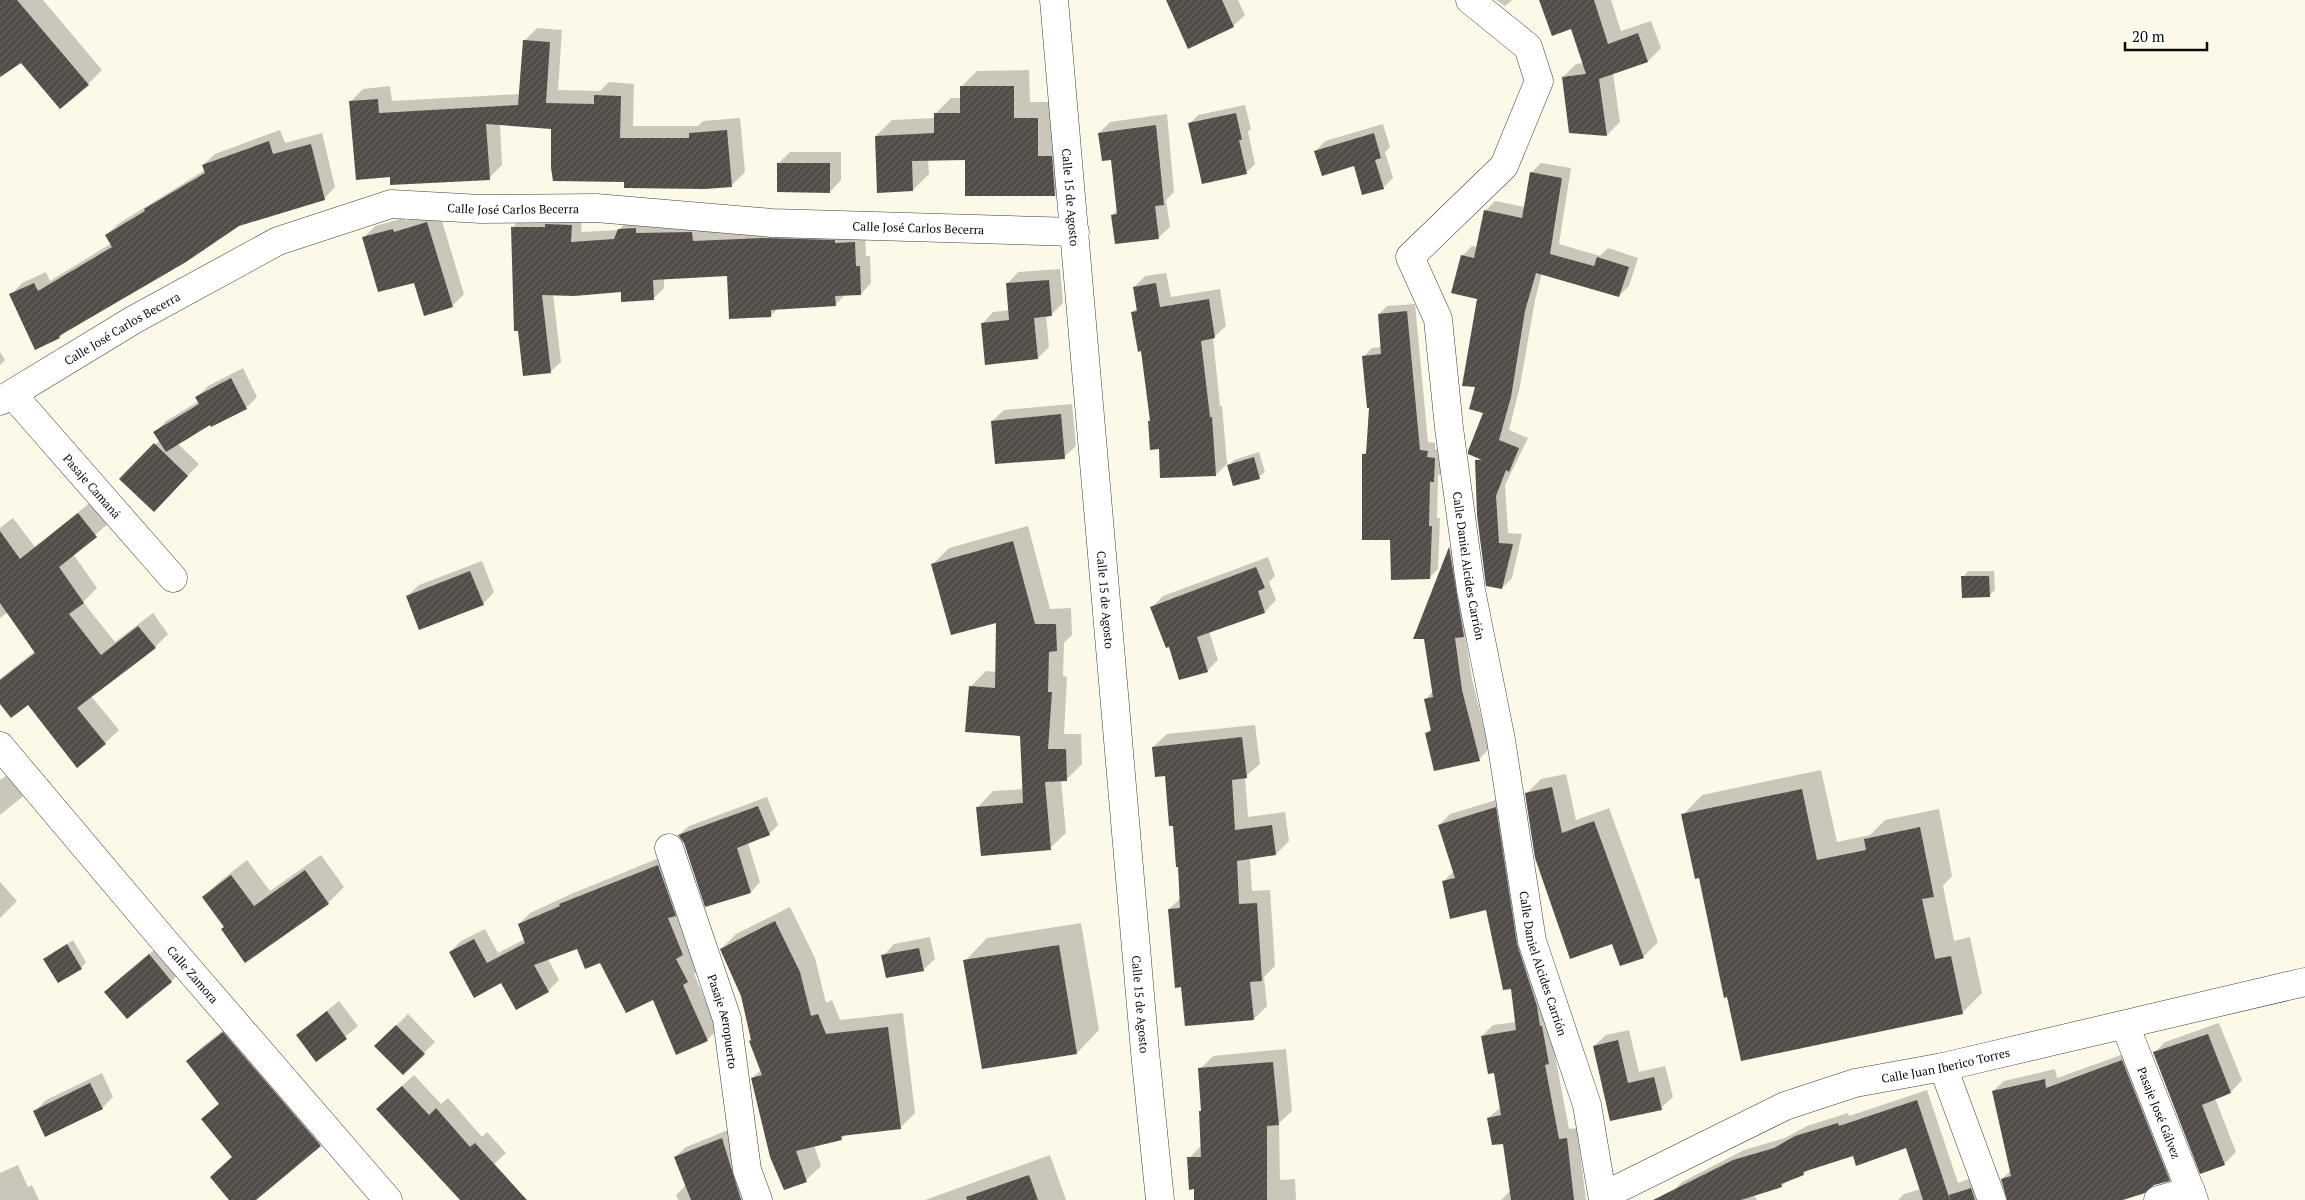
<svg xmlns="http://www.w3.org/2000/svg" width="2305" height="1200" font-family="'PT Serif',serif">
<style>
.shadow{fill:#0003}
.building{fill:url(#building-hatch)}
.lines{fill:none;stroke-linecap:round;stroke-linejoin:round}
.minor-casing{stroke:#3d3d3d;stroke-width:29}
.minor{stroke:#fff;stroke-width:28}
.labels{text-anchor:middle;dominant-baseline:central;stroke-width:5;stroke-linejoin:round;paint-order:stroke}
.street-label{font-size:12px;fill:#0a0a0a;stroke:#fff}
</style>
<defs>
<pattern id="building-hatch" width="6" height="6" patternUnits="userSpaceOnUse" patternTransform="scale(1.25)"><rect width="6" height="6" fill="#524c48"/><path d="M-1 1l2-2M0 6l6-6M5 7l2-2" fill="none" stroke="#66615e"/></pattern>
</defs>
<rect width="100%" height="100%" fill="#fdf9e9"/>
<g class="shadow">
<polygon points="6,0 43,0 102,70 88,84 21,61 0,75 0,5"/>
<polygon points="1167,0 1238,0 1245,15 1233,26"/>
<polygon points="1496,0 1512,0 1505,6"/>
<polygon points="1540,0 1611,0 1621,31 1651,21 1661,48 1648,61 1613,73 1620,122 1607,135 1570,132 1563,77 1576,64 1584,63 1572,28"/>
<polygon points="537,28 562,30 558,90 600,91 609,82 634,84 633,126 698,126 703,121 740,118 745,172 732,185 625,181 552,127 500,124 502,165 489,178 391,175 350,102 363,89 390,86 392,101 520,94 524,41"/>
<polygon points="1029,70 1030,102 1053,102 1071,179 1055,195 966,159 928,159 929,174 913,190 876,136 892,120 935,118 935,114 951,98 961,98 961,87 977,71"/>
<polygon points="1245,105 1251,129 1248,132 1255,164 1246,173 1189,124 1198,115"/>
<polygon points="1167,114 1174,192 1166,200 1170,227 1158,238 1112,215 1118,210 1112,158 1099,133 1110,122"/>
<polygon points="1383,124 1390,147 1385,152 1393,178 1383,188 1355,164 1316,151 1325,141"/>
<polygon points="280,130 285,143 322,133 335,187 324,199 239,225 67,330 60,337 11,295 22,283 46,272 50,281 112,243 107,235 118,224 205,170 203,165 215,154"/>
<polygon points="790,152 841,152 841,180 830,192 779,163"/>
<polygon points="1541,163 1571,168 1559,244 1600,256 1608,248 1638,258 1629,286 1619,296 1542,273 1535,300 1520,386 1509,430 1528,438 1505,485 1508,533 1522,534 1512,578 1502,588 1476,461 1480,458 1485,412 1476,386 1478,298 1462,256 1472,246 1478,247 1485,211 1495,201 1525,207 1531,173"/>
<polygon points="439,211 464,294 452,306 415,281 364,237 375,226 404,218 405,221"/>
<polygon points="582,215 581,232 619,230 629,219 702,222 703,231 774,228 865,232 866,256 870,256 871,283 861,294 846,294 835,305 778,308 771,316 729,275 664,278 664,288 654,298 622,290 553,294 561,362 550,372 512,228 522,217"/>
<polygon points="1060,269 1063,303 1051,315 1046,315 1049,347 1038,358 982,324 993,312 1010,310 1007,284 1018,272"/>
<polygon points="1166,273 1171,297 1220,289 1226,326 1213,338 1220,406 1222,406 1227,464 1216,475 1161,448 1149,422 1151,420 1142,350 1133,312 1138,307 1134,287 1145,276"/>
<polygon points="1415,304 1428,442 1435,443 1435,449 1443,450 1442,472 1438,476 1437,518 1440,518 1438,569 1429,578 1391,539 1363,455 1368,450 1370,407 1364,356 1372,348 1382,347 1379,314 1387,306"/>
<polygon points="0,352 5,360 0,365"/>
<polygon points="243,368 257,397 246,408 211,424 178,444 199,464 165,499 120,479 160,440 155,432 166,421 199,401 197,397 208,386"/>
<polygon points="1072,404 1076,446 1064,457 992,421 1004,410"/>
<polygon points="1259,452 1265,472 1259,477 1229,465 1234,460"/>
<polygon points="92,501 109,523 73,554 97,588 83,602 115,642 153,613 168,634 155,647 91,696 119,730 105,743 28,703 0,702 0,679 35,651 8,612 0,618 0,528 13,518 35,547"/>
<polygon points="1028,526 1050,609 1071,608 1072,635 1064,643 1063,676 1067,677 1064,734 1081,734 1082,764 1066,780 1061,780 1066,833 1050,848 978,807 993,791 1024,789 1022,735 970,687 986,671 996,672 997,622 933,564 949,548"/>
<polygon points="1459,539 1474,626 1465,634 1472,679 1489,749 1479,759 1426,733 1432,728 1425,700 1433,691 1425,637 1415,638 1450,548"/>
<polygon points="1268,557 1275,576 1269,582 1276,600 1265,612 1209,631 1218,660 1207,671 1170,645 1152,607 1163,596"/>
<polygon points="482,561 494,592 483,604 407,596 419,585"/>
<polygon points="1968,571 1994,571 1995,590 1989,596 1963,577"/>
<polygon points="1255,725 1260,764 1245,777 1248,817 1285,812 1289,841 1276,854 1250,858 1252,891 1270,890 1275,966 1264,977 1267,1006 1254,1019 1182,986 1169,909 1181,898 1179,865 1166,775 1153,747 1167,734"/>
<polygon points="1821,770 1837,842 1870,835 1885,820 1939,809 1952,876 1943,886 1954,941 1970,937 1982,993 1962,1013 1700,877 1683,815 1702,795"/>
<polygon points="12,772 27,793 0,815 0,780"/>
<polygon points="1566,774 1576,820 1609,808 1658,942 1644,956 1620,965 1612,943 1526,794 1541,779"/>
<polygon points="767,797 778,825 769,834 748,843 760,882 751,892 706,905 685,842 679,835 689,826"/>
<polygon points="1506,797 1569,1129 1577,1128 1586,1200 1501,1200 1511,1190 1504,1142 1488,1118 1501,1107 1495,1072 1482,1036 1493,1025 1516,1022 1512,988 1487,909 1443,882 1454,871 1439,825 1450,814"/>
<polygon points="669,854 694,943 688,949 699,970 694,974 718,1029 707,1040 654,998 578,947 548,959 559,980 548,991 502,981 450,952 461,941 485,929 498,953 525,939 519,924 530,913 571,894"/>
<polygon points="321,855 344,887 328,903 245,961 225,927 203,897 219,882 247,860 270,891"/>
<polygon points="0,882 17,901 0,918"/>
<polygon points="790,907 815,958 826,1003 832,1000 840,1020 903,1013 915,1113 900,1128 847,1134 841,1139 814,1145 821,1166 806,1180 784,1189 752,1078 761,1070 743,996 721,949 736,934"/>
<polygon points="1081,923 1099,1030 1077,1053 983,1067 965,961 987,938"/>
<polygon points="930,937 935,959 923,970 883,956 894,944"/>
<polygon points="73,940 86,962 81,968 45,959"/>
<polygon points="161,944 182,970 171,982 106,992"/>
<polygon points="339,1001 358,1026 317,1060 297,1035"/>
<polygon points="408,1014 435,1042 403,1074 376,1046"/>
<polygon points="237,1019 334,1131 254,1200 231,1200 211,1177 233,1156 203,1119 220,1103 187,1061 202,1047"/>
<polygon points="2219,1023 2242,1080 2231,1092 2215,1098 2236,1152 2225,1163 2201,1172 2154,1053 2165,1042"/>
<polygon points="1629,1030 1639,1072 1665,1066 1673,1097 1661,1108 1611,1120 1594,1046 1606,1035"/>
<polygon points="1286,1049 1292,1111 1279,1123 1280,1180 1295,1179 1296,1200 1196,1200 1189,1158 1202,1145 1203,1110 1200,1069 1213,1056"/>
<polygon points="2132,1051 2179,1169 2169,1180 2153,1184 2117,1200 2008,1200 2002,1179 2011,1170 1993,1091 2004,1081 2055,1069 2057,1078"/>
<polygon points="102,1073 113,1097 102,1108 35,1111 46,1100"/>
<polygon points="414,1075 441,1104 448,1098 482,1137 487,1132 506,1153 459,1197 389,1098"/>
<polygon points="1927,1090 1958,1183 1980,1175 1991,1200 1898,1200 1904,1194 1921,1189 1907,1146 1853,1155 1810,1168 1804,1174 1787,1181 1782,1186 1754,1195 1757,1200 1675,1200 1672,1192 1682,1182 1744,1150 1785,1138 1807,1126 1848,1113 1849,1116"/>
<polygon points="733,1128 749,1200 678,1200 676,1195 686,1185 675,1157 686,1147"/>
<polygon points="1050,1155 1066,1200 925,1200"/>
<polygon points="18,1165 28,1187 32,1185 39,1200 0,1200 0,1173"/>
</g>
<g class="building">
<polygon points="0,0 17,0 89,85 60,109 21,63 0,77"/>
<polygon points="1166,0 1222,0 1234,27 1188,49"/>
<polygon points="1539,0 1594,0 1608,44 1638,33 1648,62 1599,79 1607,136 1569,133 1562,77 1586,74 1571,29 1552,36"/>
<polygon points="523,40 550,42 546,103 594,104 594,95 621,96 620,138 689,138 689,133 727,130 732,187 705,189 624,188 624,182 553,181 551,168 551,129 486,124 490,180 390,185 390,177 356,180 349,101 378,99 379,113 518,105"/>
<polygon points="960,86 1014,86 1014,118 1038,118 1038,156 1052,156 1055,196 965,196 965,160 912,161 913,191 877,193 875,136 934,133 934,113 960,113"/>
<polygon points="1236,113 1242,140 1239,140 1247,174 1202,184 1188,123"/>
<polygon points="1156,125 1164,205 1155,206 1159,239 1115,244 1111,215 1117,214 1111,160 1102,161 1098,133"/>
<polygon points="1374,133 1381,158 1375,160 1384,189 1362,195 1354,166 1322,176 1314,151"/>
<polygon points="269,141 273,154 311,144 325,200 239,226 186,262 59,336 60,338 35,350 9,294 34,283 38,291 112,247 105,235 145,211 144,209 205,173 202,165"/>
<polygon points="777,163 830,163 830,193 777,192"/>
<polygon points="1530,172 1562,178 1550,254 1594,266 1597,257 1629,267 1619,297 1536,273 1525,311 1511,397 1499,440 1519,448 1509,472 1506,470 1496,496 1499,543 1513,544 1502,589 1486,586 1477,515 1475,460 1482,460 1468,454 1468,451 1483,413 1469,409 1475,387 1462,386 1477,299 1451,293 1461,255 1474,258 1484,210 1522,218"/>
<polygon points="427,222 453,307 424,316 414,283 378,292 362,237 393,229 394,232"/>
<polygon points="545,224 572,225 571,242 614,239 618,229 636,228 636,233 692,232 693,241 763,238 835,240 835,243 855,242 856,266 860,266 861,295 835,296 836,306 771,310 771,317 729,319 727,276 653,280 654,300 621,302 621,292 574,296 542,295 551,373 523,376 518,331 514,331 511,227 545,227"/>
<polygon points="1049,280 1052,316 1034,318 1038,359 985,365 981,323 1009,320 1006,283"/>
<polygon points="1156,283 1160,307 1209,299 1215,338 1201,341 1210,417 1212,417 1216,476 1160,478 1159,449 1150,450 1148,421 1150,421 1141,351 1138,352 1131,312 1137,311 1133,287"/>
<polygon points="1407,311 1420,450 1428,451 1427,457 1435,458 1434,482 1430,482 1429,526 1432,526 1430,579 1391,580 1390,540 1362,540 1362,454 1366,454 1369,408 1367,408 1362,356 1381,354 1378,314"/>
<polygon points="231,378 247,409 211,427 210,425 166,452 153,432 199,404 195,397"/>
<polygon points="1061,414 1065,459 995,464 991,421"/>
<polygon points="154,443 188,476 154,512 119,479"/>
<polygon points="1254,457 1260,479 1233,486 1227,465"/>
<polygon points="78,513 97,537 59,567 84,603 69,614 101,655 138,626 156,648 77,708 106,744 77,768 28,705 11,718 0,704 0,680 35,653 0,603 0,531 20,559"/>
<polygon points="1013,541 1035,624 1056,624 1057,651 1049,652 1048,692 1052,692 1048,749 1066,749 1067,781 1045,782 1051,850 981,856 976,807 1023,803 1020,736 965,732 969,686 995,688 996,623 951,635 931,564"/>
<polygon points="1449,547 1464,637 1455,638 1462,690 1480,761 1434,771 1425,733 1431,731 1424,699 1433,697 1424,639 1413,639"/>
<polygon points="1256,567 1265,588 1258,591 1265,613 1197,637 1208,672 1179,680 1169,647 1166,648 1150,607"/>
<polygon points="470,571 484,605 419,630 406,596"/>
<polygon points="1961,576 1989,576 1990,597 1962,598"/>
<polygon points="1242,737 1247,778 1232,780 1235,830 1272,825 1276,855 1237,861 1239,904 1257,903 1262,981 1250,982 1254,1020 1185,1026 1181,987 1175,988 1168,909 1180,908 1178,867 1176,867 1173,826 1169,826 1165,776 1155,777 1152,747"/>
<polygon points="1552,787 1562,833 1594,821 1644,958 1620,966 1612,944 1570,959 1535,858 1525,793"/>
<polygon points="1802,789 1817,860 1866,850 1864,839 1920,827 1934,897 1922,899 1935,959 1951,956 1963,1014 1741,1061 1727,997 1724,998 1699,878 1695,879 1681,814"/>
<polygon points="758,806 770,835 737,848 751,893 705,907 684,843 678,835"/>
<polygon points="1496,807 1517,944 1537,1006 1540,1026 1542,1026 1549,1064 1545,1065 1553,1107 1559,1139 1567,1138 1574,1200 1511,1200 1503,1144 1492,1145 1487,1118 1501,1115 1494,1073 1488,1074 1481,1036 1516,1030 1511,989 1503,990 1486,910 1450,919 1442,881 1455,878 1438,825"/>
<polygon points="658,865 676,916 668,918 683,955 676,959 688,982 683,985 708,1041 676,1055 653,1000 626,1013 600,963 585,969 577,949 534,965 549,992 516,1010 501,983 474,998 449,952 474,939 487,963 525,943 518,924 560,906 559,904"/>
<polygon points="305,870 329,904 245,963 221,929 224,927 202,897 231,875 254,906"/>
<polygon points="775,921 800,972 811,1016 818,1014 826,1034 888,1027 901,1129 841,1136 842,1140 796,1151 807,1182 784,1190 770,1157 751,1078 762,1075 749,1041 751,1040 741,996 720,949"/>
<polygon points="67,944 82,969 58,983 43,959"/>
<polygon points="1059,945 1077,1054 982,1069 963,960"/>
<polygon points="919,948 924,971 886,978 881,955"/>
<polygon points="149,954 172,982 127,1019 104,992"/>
<polygon points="327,1011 347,1039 316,1062 296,1035"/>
<polygon points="396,1025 425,1054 403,1075 374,1046"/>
<polygon points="223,1032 321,1146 256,1200 229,1200 210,1177 232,1157 201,1119 219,1104 186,1061"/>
<polygon points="2208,1034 2231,1093 2202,1105 2225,1165 2200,1174 2153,1052"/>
<polygon points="1618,1040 1628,1083 1654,1077 1662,1110 1610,1121 1593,1046"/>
<polygon points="2122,1060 2170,1181 2154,1185 2145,1193 2123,1200 2007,1200 2001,1179 2011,1176 1992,1091 2045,1079 2046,1088"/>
<polygon points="1273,1062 1279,1125 1267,1126 1267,1200 1194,1200 1194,1189 1189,1190 1187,1157 1201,1157 1199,1111 1201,1111 1198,1068"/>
<polygon points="90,1083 103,1109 45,1137 33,1111"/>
<polygon points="402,1086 429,1115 436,1108 470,1147 475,1143 527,1200 460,1200 376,1109"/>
<polygon points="1917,1100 1950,1200 1923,1200 1906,1148 1856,1166 1853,1156 1803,1172 1804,1175 1781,1184 1782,1187 1741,1200 1653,1200 1733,1160 1774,1148 1795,1136 1838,1123 1839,1126"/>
<polygon points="722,1138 741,1200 691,1200 674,1157"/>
<polygon points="1029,1175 1038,1200 967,1200 966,1197"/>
<polygon points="1971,1188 1975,1200 1950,1200 1949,1195"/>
</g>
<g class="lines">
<defs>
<g id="minor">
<path id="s1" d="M1054,0L1145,1052L1160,1200"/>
<path id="s2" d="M1470,0L1528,47L1539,81L1504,166L1410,257L1438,319L1449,428L1471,590L1501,740L1532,941L1587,1105L1603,1200"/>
<path id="s3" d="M12,394L173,578"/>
<path id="s4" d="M0,401L135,319L278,241L391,204L481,209L596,208L772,223L1075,232"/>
<path id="s5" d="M0,746L167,944L388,1200"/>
<path id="s6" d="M669,848L727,1019L747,1170L758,1200"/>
<path id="s7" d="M2125,1025L2194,1200"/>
<polyline points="1943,1067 1992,1200"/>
<path id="s8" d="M1603,1196L1785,1106L1855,1083L1943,1067L2305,982"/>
<polyline points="2158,1200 2191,1191"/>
</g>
</defs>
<use href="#minor" class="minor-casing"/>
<use href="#minor" class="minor"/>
</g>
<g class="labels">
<g class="street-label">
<text stroke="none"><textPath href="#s1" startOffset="198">Calle 15 de Agosto</textPath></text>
<text stroke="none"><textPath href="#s4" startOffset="562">Calle José Carlos Becerra</textPath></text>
<text stroke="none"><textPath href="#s4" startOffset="968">Calle José Carlos Becerra</textPath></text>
<text stroke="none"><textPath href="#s4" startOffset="142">Calle José Carlos Becerra</textPath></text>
<text stroke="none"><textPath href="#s3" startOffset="122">Pasaje Camaná</textPath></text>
<text stroke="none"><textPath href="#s2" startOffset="650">Calle Daniel Alcides Carrión</textPath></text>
<text stroke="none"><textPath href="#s1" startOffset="602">Calle 15 de Agosto</textPath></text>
<text stroke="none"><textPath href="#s2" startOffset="1055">Calle Daniel Alcides Carrión</textPath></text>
<text stroke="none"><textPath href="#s5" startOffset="299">Calle Zamora</textPath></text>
<text stroke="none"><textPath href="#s1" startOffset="1008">Calle 15 de Agosto</textPath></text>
<text stroke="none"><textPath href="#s6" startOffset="182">Pasaje Aeropuerto</textPath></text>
<text stroke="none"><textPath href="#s8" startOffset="369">Calle Juan Iberico Torres</textPath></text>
<text stroke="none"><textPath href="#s7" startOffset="94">Pasaje José Gálvez</textPath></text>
</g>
</g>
<path d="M2125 42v8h82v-8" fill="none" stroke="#0a0a0a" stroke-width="2.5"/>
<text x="2132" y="42" font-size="15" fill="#0a0a0a" stroke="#ffffff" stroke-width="4" paint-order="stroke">20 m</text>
</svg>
